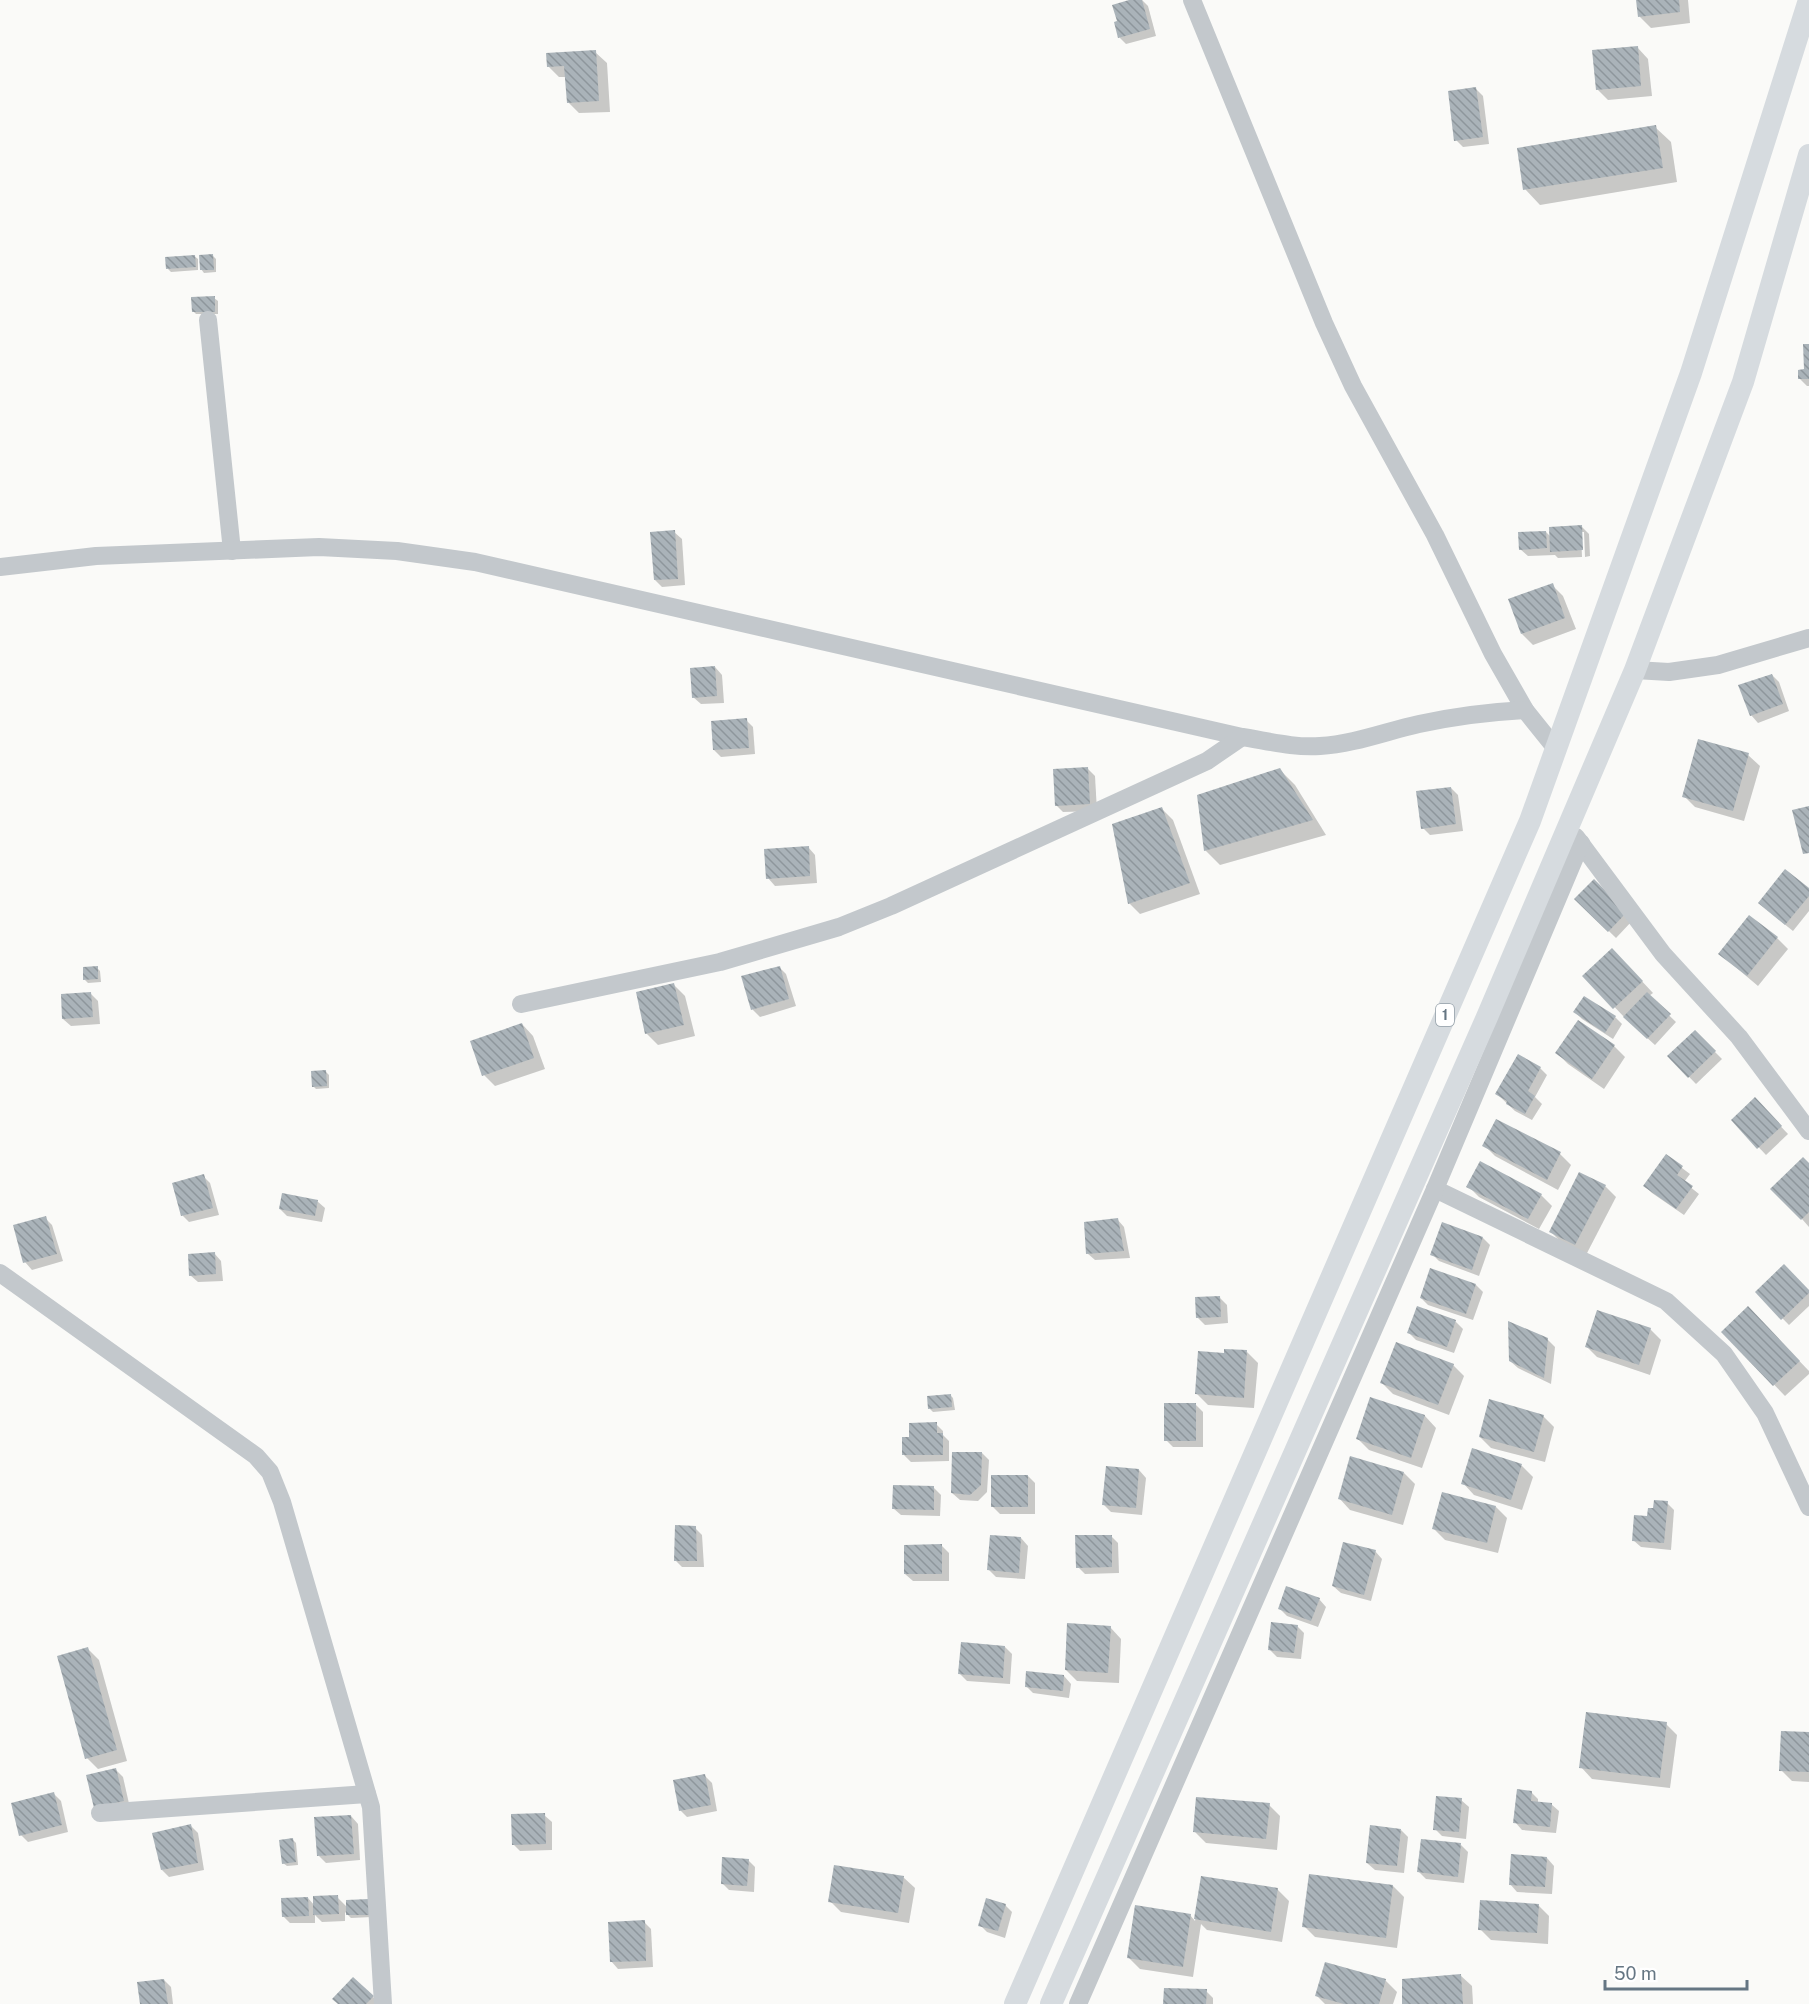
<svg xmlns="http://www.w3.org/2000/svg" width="1809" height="2004" font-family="'Public Sans',sans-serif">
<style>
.shadow{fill:#0003}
.building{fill:url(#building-back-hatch)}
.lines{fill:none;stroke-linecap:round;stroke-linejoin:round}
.minor{stroke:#c3c8cc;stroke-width:18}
.major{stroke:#d6dbdf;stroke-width:22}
.labels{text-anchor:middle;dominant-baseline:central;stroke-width:6;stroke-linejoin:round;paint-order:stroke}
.shield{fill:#fff;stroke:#939fa8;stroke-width:1.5}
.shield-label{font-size:14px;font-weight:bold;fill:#657683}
</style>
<defs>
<pattern id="building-back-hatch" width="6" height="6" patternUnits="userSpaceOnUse" patternTransform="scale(1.5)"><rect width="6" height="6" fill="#aab3b9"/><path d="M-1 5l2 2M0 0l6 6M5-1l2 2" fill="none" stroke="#8e969c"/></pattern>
</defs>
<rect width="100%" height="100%" fill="#fafaf8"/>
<g class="shadow">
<polygon points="1135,0 1142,0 1148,6 1156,36 1126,44 1119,37"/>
<polygon points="1638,0 1688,0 1690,23 1651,28 1640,17"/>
<polygon points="1637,47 1648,59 1652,96 1608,100 1597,89"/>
<polygon points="595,52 607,63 610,112 579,113 568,102 566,77 559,77 548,66"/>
<polygon points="1476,89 1483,96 1489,144 1463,147 1456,140"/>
<polygon points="1655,127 1671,142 1677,182 1540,205 1525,189"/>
<polygon points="194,256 198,259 198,270 171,272 168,269"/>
<polygon points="213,256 216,259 216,272 204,273 201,269"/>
<polygon points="214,298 218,301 218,314 196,314 193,311"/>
<polygon points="1809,345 1809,386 1807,386 1800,379 1806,371"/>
<polygon points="1581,526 1589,534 1590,556 1585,557 1584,532 1581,532 1582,557 1558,558 1555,555 1528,556 1520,549 1546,532 1551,537"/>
<polygon points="674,532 682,539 685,585 662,587 655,580"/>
<polygon points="1552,585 1563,596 1576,629 1533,645 1522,634 1510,600"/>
<polygon points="715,667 722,675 724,703 701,704 693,697"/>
<polygon points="1772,675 1779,682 1789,711 1758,723 1751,715"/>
<polygon points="746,720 753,727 755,754 721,757 714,750"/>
<polygon points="1748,755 1760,766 1744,821 1695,807 1684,796"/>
<polygon points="1088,769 1095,776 1097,811 1063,812 1056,805"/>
<polygon points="1280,770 1295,785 1326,835 1220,865 1205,850"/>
<polygon points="1451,788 1458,795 1463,831 1430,835 1423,828"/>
<polygon points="1162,809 1173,820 1200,894 1140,914 1129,903"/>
<polygon points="808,847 815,855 817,883 775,886 768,878"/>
<polygon points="1594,881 1633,920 1616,938 1576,899"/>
<polygon points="1809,890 1809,911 1793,931 1767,910"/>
<polygon points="1777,938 1788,949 1758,986 1720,954"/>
<polygon points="1623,961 1653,993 1649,996 1676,1022 1655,1045 1625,1018 1585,976"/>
<polygon points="779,967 786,974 796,1006 760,1017 753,1010 743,977"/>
<polygon points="97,968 100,971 101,982 88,983 85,980"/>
<polygon points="674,985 685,996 695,1036 658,1045 647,1034"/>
<polygon points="91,994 98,1001 100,1024 71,1026 63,1019"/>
<polygon points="1575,1012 1615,1017 1622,1024 1613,1039 1582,1019"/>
<polygon points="1579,1022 1614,1046 1625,1057 1604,1089 1568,1064 1557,1053"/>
<polygon points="522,1024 533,1036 545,1069 495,1086 484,1075"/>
<polygon points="1695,1032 1722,1059 1696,1084 1669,1056"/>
<polygon points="1540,1068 1547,1075 1535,1097 1542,1104 1532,1120 1515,1111 1497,1094"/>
<polygon points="326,1072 329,1075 329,1088 316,1089 313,1086"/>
<polygon points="1755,1099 1788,1134 1766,1155 1733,1120"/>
<polygon points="1484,1145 1560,1154 1571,1165 1558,1190 1495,1156"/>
<polygon points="1666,1156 1690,1174 1684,1182 1699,1194 1684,1215 1652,1193 1645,1186"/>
<polygon points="1809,1165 1809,1227 1802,1219"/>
<polygon points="203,1176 210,1183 219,1215 189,1222 182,1215"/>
<polygon points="1468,1186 1541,1195 1552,1206 1539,1229 1479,1197"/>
<polygon points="1605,1186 1616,1197 1586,1255 1562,1243 1551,1232"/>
<polygon points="317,1201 325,1208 322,1222 287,1216 280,1209"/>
<polygon points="45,1218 52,1225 63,1261 32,1270 25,1262"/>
<polygon points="1117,1219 1124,1227 1130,1258 1095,1260 1087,1253"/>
<polygon points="1483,1238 1490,1245 1479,1276 1439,1261 1432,1254"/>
<polygon points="214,1253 221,1261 223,1281 198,1282 190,1275"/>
<polygon points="1476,1285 1483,1292 1473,1320 1428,1305 1421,1298"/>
<polygon points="1757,1292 1809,1292 1809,1306 1789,1325"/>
<polygon points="1220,1298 1227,1305 1228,1323 1205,1325 1198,1318"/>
<polygon points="1418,1308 1456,1322 1463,1329 1454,1353 1416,1340 1409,1333"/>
<polygon points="1759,1319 1809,1371 1809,1374 1785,1396 1723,1332"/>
<polygon points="1650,1329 1661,1340 1650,1375 1597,1357 1586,1346"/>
<polygon points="1548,1340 1555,1347 1551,1384 1518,1368 1510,1361"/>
<polygon points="1247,1352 1258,1363 1254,1408 1208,1405 1197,1394 1225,1354"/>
<polygon points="1453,1365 1464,1376 1449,1415 1393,1394 1382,1383"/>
<polygon points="950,1395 953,1398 955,1410 933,1412 930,1409"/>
<polygon points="1371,1399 1425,1416 1436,1428 1422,1468 1369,1450 1358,1439"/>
<polygon points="1196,1405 1203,1412 1203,1447 1173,1447 1166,1440"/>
<polygon points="1543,1416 1554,1427 1545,1462 1491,1448 1480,1437"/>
<polygon points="936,1424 943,1431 943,1435 949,1441 949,1461 911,1462 904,1455 911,1439"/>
<polygon points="1473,1450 1522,1466 1533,1477 1522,1510 1474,1495 1463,1483"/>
<polygon points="982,1453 989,1460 987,1492 978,1501 960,1500 952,1493"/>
<polygon points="1139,1470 1146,1478 1142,1515 1111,1512 1104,1505"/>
<polygon points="1404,1473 1415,1484 1403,1525 1350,1510 1339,1498"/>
<polygon points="1028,1476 1035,1483 1035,1514 1000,1514 993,1507"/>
<polygon points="934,1488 941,1495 940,1516 901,1515 893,1508"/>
<polygon points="1667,1503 1674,1510 1671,1550 1641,1547 1633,1540 1654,1510"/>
<polygon points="1496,1507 1507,1518 1498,1553 1445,1540 1434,1529"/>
<polygon points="695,1528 702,1535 704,1567 682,1567 675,1560"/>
<polygon points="1111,1536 1118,1543 1119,1573 1085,1574 1078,1567"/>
<polygon points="1021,1538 1028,1546 1025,1579 996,1577 989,1570"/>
<polygon points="942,1546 949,1553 949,1581 913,1581 905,1574"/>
<polygon points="1375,1551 1382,1559 1371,1601 1341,1593 1333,1586"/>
<polygon points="1319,1599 1326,1607 1318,1627 1287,1616 1280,1609"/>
<polygon points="1297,1626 1304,1633 1301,1659 1277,1657 1270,1650"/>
<polygon points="1110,1627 1121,1639 1119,1683 1077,1681 1066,1670"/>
<polygon points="1005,1647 1012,1654 1010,1684 967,1681 960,1674"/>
<polygon points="88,1649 99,1660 127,1761 98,1769 87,1758"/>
<polygon points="1064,1676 1071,1684 1069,1698 1033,1693 1026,1686"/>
<polygon points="1666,1724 1677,1735 1670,1788 1592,1779 1581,1767"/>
<polygon points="1809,1733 1809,1782 1792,1781 1781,1770"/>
<polygon points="116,1770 123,1777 130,1808 103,1814"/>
<polygon points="704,1775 712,1783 717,1811 687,1817 680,1810"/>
<polygon points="1531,1792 1538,1799 1538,1803 1551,1804 1559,1811 1556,1833 1522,1830 1515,1822"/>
<polygon points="54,1794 61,1801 68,1832 28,1842 21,1835"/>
<polygon points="1461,1800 1469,1807 1466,1839 1442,1836 1435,1829"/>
<polygon points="1269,1805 1280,1816 1277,1850 1206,1843 1195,1832"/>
<polygon points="544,1815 552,1822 552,1850 520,1851 513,1844"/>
<polygon points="351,1816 358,1824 360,1860 326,1863 319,1856"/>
<polygon points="191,1826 198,1833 204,1870 169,1877 162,1870"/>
<polygon points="1401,1830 1408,1837 1404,1873 1375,1870 1367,1863"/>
<polygon points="293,1840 296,1843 298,1865 287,1866 283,1863"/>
<polygon points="1461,1845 1468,1852 1464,1883 1426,1879 1419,1872"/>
<polygon points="1547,1858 1554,1866 1552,1894 1517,1892 1510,1884"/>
<polygon points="748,1860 755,1867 754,1892 729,1890 722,1883"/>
<polygon points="903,1877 915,1888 909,1923 841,1912 830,1901"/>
<polygon points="1202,1878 1278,1890 1289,1901 1282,1942 1207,1930 1201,1924 1193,1977 1140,1969 1129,1958 1190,1915 1195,1921"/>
<polygon points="1393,1886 1404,1897 1397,1948 1315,1937 1304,1926"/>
<polygon points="337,1897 347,1907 368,1900 372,1917 351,1918 345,1912 345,1921 322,1922 315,1915 315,1923 290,1923 283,1916 308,1898 314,1905"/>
<polygon points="1005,1905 1012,1912 1005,1938 987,1932 980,1925"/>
<polygon points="1538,1905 1549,1916 1548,1944 1491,1940 1480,1929"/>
<polygon points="644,1922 651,1929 653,1967 618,1969 611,1961"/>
<polygon points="1326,1964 1386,1981 1397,1992 1393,2004 1325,2004 1316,1995"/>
<polygon points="1460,1975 1472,1986 1473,2004 1404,2004"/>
<polygon points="164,1980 171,1987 173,2004 141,2004"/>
<polygon points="1206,1991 1213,1998 1213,2004 1165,2004"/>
<polygon points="373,1997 380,2004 339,2004"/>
</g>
<g class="building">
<polygon points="1129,0 1142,0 1150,29 1118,38 1114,22 1117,21 1112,5"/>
<polygon points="1636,0 1679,0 1680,12 1638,17"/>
<polygon points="1638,46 1641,86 1596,90 1592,50"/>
<polygon points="596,50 599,101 567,103 564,66 547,67 546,53"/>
<polygon points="1476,87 1483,137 1454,141 1448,91"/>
<polygon points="1656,125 1663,168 1523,190 1517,148"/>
<polygon points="213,254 214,270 200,270 199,255"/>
<polygon points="195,255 196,267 166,269 165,257"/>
<polygon points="215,296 215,312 192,312 191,297"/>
<polygon points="1803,344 1809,344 1809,379 1798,379 1798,370 1804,369"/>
<polygon points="1582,525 1583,550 1550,552 1549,527"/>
<polygon points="675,530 678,579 654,580 650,532"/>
<polygon points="1546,531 1547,548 1519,550 1518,532"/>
<polygon points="1553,583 1565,618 1521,634 1508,599"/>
<polygon points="715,666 717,696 692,698 690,668"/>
<polygon points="1772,674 1783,704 1750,716 1738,685"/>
<polygon points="747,718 749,748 713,750 711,721"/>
<polygon points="1698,739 1749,753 1733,811 1682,797"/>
<polygon points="1088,767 1090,804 1055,806 1053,769"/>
<polygon points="1280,768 1313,820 1204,851 1197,795"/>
<polygon points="1451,787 1456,824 1421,829 1416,791"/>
<polygon points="1809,806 1809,853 1803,854 1792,810"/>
<polygon points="1162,807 1190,883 1128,904 1112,824"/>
<polygon points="809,846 810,876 766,879 764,849"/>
<polygon points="1785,869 1809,888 1809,896 1785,925 1758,903"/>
<polygon points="1594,879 1627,912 1608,932 1574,899"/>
<polygon points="1749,915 1778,937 1747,976 1718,954"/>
<polygon points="1612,948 1643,981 1613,1009 1582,976"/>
<polygon points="98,966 98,979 83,980 83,967"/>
<polygon points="780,966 789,999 751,1010 741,976"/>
<polygon points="674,983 684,1025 645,1034 636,992"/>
<polygon points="91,992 93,1017 62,1019 61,994"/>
<polygon points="1647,992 1671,1014 1647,1039 1623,1017"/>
<polygon points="1584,996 1616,1016 1605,1033 1573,1012"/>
<polygon points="1578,1020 1615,1045 1592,1079 1555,1053"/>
<polygon points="522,1023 534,1058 482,1076 470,1041"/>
<polygon points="1695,1030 1716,1051 1688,1078 1667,1056"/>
<polygon points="1518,1054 1541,1067 1528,1091 1535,1096 1525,1114 1506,1104 1507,1101 1495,1094"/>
<polygon points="326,1070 327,1086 312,1087 311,1071"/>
<polygon points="1755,1097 1782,1126 1757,1149 1731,1120"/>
<polygon points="1496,1119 1561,1152 1547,1180 1482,1146"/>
<polygon points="1666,1154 1683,1166 1677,1175 1693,1186 1676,1209 1643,1186"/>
<polygon points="1803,1157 1809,1163 1809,1212 1801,1220 1770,1189"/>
<polygon points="1480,1161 1542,1194 1528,1219 1466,1187"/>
<polygon points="1579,1172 1606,1185 1575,1245 1549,1232"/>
<polygon points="204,1174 213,1208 181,1216 172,1183"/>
<polygon points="282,1193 318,1200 315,1216 279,1209"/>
<polygon points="46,1216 57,1254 23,1263 13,1225"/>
<polygon points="1118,1218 1124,1251 1086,1254 1084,1222"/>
<polygon points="1442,1222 1483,1237 1472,1270 1430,1255"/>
<polygon points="215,1252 216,1274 189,1276 188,1254"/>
<polygon points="1784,1264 1809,1290 1809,1293 1781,1320 1755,1292"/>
<polygon points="1430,1268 1476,1284 1466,1314 1420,1298"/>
<polygon points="1220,1296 1221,1317 1196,1318 1195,1297"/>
<polygon points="1417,1306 1456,1320 1447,1347 1407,1333"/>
<polygon points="1748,1306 1800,1361 1773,1386 1721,1332"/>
<polygon points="1597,1310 1651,1328 1639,1365 1585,1347"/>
<polygon points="1508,1321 1548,1338 1544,1378 1509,1361"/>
<polygon points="1396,1342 1454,1364 1438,1405 1380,1383"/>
<polygon points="1224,1349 1247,1350 1244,1398 1195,1394 1198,1351 1224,1353"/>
<polygon points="951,1394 952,1407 928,1409 927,1396"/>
<polygon points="1370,1397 1425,1415 1411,1458 1356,1439"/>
<polygon points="1489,1399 1544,1415 1534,1452 1479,1437"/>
<rect x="1164" y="1403" width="32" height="38"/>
<polygon points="937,1422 937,1433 943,1433 943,1455 902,1455 902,1437 909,1437 909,1423"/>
<polygon points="1472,1448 1522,1464 1511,1500 1461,1484"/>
<polygon points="952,1452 982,1452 981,1485 970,1495 951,1493"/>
<polygon points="1350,1456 1404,1472 1392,1515 1338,1499"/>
<polygon points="1106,1466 1139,1469 1136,1508 1102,1505"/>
<rect x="991" y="1475" width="37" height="32"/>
<polygon points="893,1485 934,1486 934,1510 892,1509"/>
<polygon points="1442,1492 1496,1506 1487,1543 1432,1529"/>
<polygon points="1654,1500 1668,1501 1664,1543 1632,1541 1634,1515 1647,1516 1648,1508 1653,1508"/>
<polygon points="675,1525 696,1526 697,1561 674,1561"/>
<polygon points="990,1535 1021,1537 1019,1573 987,1570"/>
<polygon points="1075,1535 1112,1535 1112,1567 1076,1568"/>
<polygon points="1343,1542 1376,1550 1364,1595 1332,1586"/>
<polygon points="942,1544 942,1574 904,1574 904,1545"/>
<polygon points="1286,1586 1320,1598 1311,1621 1278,1609"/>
<polygon points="1271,1622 1298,1625 1294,1653 1268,1650"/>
<polygon points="1067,1623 1111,1626 1108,1673 1065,1670"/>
<polygon points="961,1642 1005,1646 1003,1678 958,1674"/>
<polygon points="88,1647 117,1750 85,1759 57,1656"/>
<polygon points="1026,1671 1064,1675 1063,1691 1025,1687"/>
<polygon points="1586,1712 1667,1722 1660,1778 1579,1768"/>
<polygon points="1781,1731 1809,1732 1809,1772 1779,1771"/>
<polygon points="116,1768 124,1801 94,1808 86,1775"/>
<polygon points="705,1774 711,1805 679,1811 673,1780"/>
<polygon points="1517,1789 1532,1791 1531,1801 1552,1803 1550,1827 1513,1823"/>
<polygon points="54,1792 62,1825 19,1836 11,1803"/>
<polygon points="1436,1796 1462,1798 1459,1832 1433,1830"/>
<polygon points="1196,1797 1270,1803 1266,1839 1193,1832"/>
<polygon points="545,1813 546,1844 512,1845 511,1814"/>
<polygon points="351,1815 354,1854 317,1856 314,1817"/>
<polygon points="191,1824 198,1863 161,1870 152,1833"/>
<polygon points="1370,1825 1401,1829 1397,1866 1366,1863"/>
<polygon points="293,1838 296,1862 282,1864 279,1840"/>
<polygon points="1421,1839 1461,1843 1458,1877 1417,1872"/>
<polygon points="1511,1854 1547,1857 1545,1887 1509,1885"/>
<polygon points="722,1857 749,1859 747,1886 721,1884"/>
<polygon points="834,1865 904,1876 898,1913 828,1902"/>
<polygon points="1309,1874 1393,1885 1386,1938 1302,1927"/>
<polygon points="1201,1876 1278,1888 1271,1932 1194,1919"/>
<polygon points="338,1895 339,1914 313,1915 313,1896"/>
<polygon points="308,1897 309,1916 282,1917 281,1898"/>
<polygon points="986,1898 1006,1904 998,1931 978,1926"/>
<polygon points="369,1899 369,1915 346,1915 346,1900"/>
<polygon points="1480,1900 1539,1904 1537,1933 1478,1930"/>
<polygon points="1135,1905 1191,1914 1183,1967 1127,1958"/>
<polygon points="645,1920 646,1961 610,1962 608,1922"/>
<polygon points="1325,1962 1386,1979 1379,2004 1344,2004 1315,1996"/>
<polygon points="1461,1974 1463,2004 1402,2004 1402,1979"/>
<polygon points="353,1977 374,1996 366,2004 338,2004 332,1999"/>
<polygon points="164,1979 168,2004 140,2004 137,1982"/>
<polygon points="1164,1988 1207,1989 1206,2004 1163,2004"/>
</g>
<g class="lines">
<g class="minor">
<polyline points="1192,0 1324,323 1353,386 1435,535 1493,654 1525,710 1557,750"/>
<polyline points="208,320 232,551"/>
<path d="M0,567L96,556L319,547L397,551L475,562L1242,737C1268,741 1294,748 1320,746C1354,744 1387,731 1419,724C1456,716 1487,712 1525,710"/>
<polyline points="1635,670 1669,672 1718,665 1809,638"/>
<polyline points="1576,837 1663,954 1739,1037 1809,1131"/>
<polyline points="521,1004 720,962 839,927 891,906 1207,761 1242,737"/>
<polyline points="1435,1189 1666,1301 1724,1354 1765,1413 1809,1507"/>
<polyline points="0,1273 256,1456 270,1472 282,1502 371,1807 383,2004"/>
<polyline points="100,1813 367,1794"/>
<polyline points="1078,2004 1435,1189 1581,843"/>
</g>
<g class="major">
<polyline points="1015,2004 1530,821 1691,373 1809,0"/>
<polyline points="1051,2004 1487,1017 1635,670 1743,382 1809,155"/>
</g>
</g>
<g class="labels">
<rect class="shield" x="1436" y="1004" width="18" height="22" rx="4.5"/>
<g class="shield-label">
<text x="1445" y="1015">1</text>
</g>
</g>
<path d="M1605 1980v9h142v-9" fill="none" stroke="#657683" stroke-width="3"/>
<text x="1614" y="1980" font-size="18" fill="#657683" stroke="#ffffff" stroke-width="4.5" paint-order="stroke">50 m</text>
</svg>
